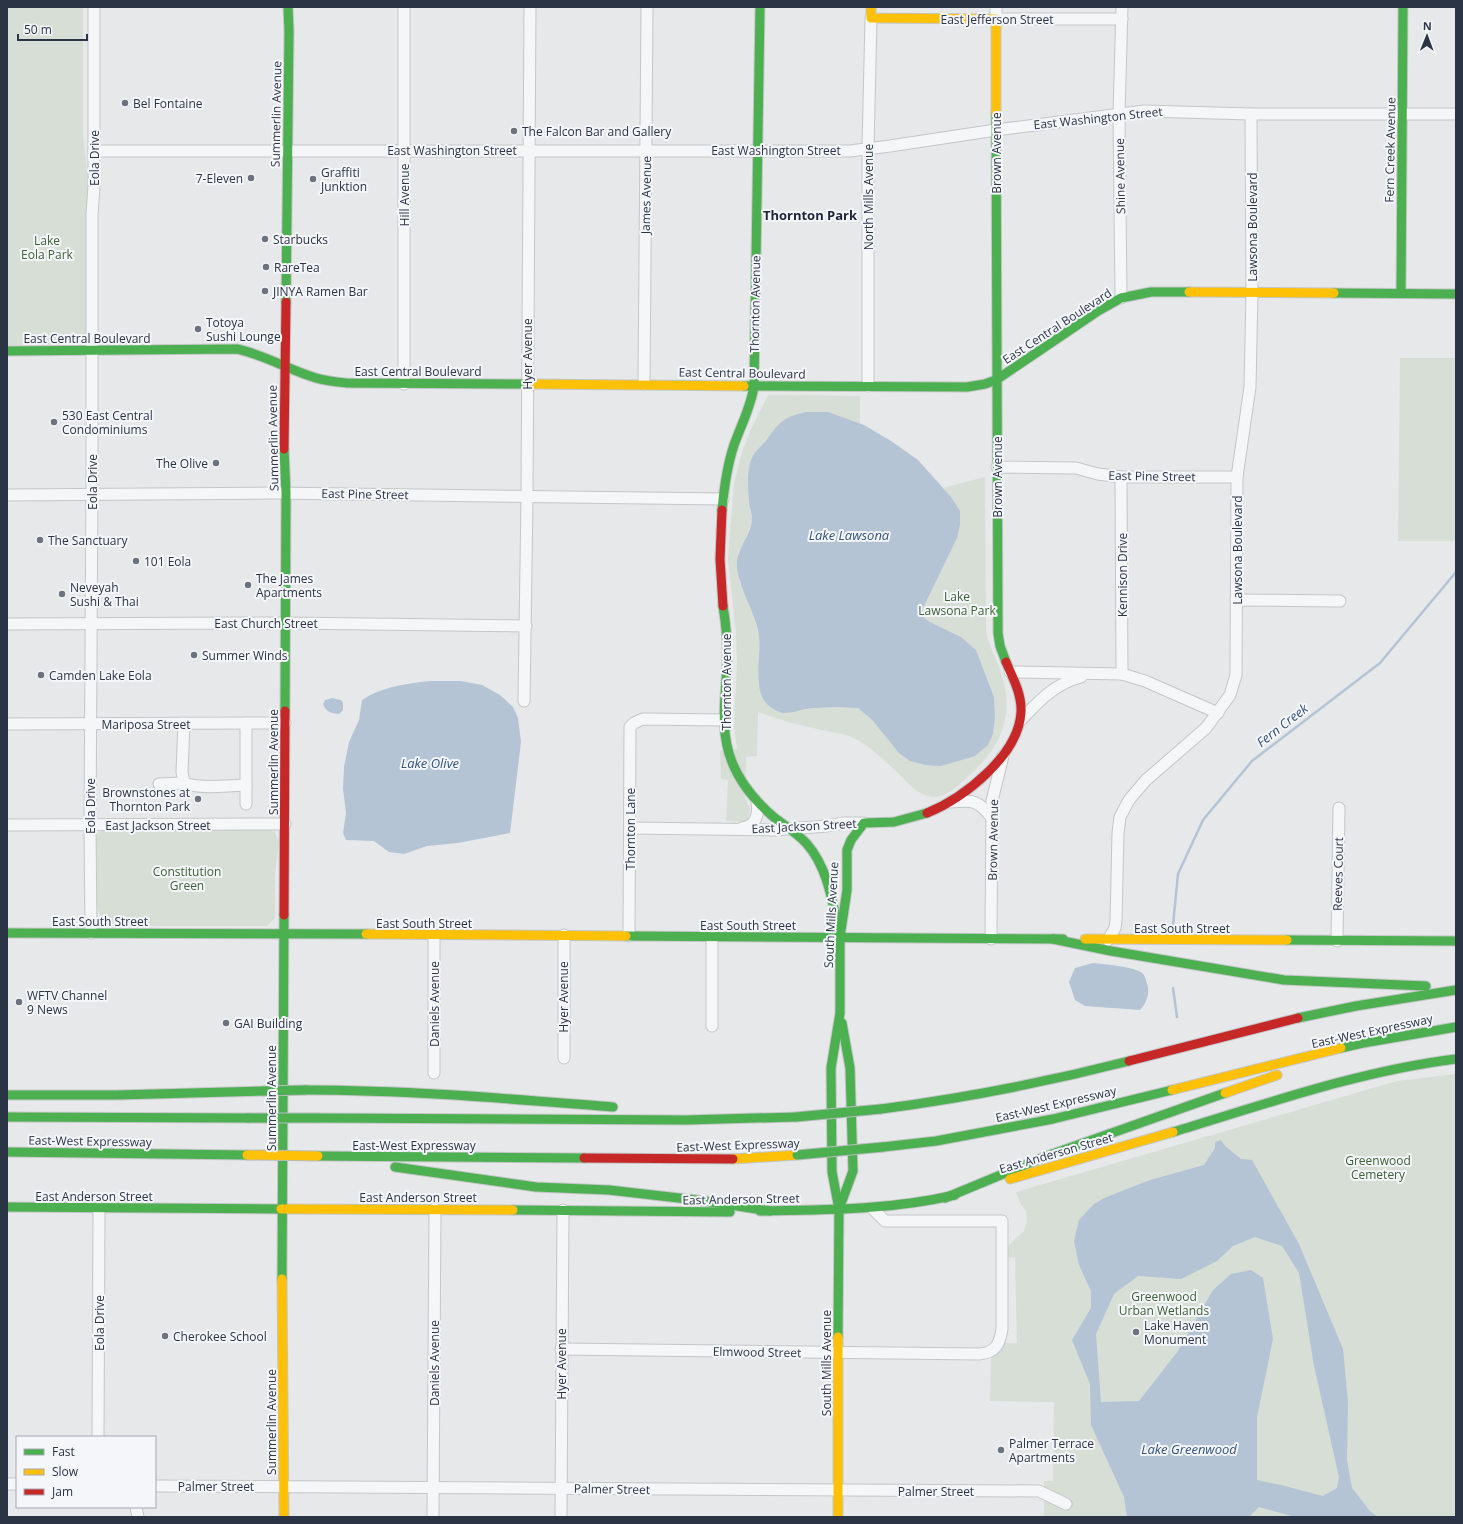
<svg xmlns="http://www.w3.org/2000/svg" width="1463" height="1524" font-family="'Open Sans',sans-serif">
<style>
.green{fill:#d6ded6}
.water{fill:#b4c4d5;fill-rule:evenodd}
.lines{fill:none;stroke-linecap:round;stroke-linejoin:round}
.stream{stroke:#b4c4d5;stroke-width:2.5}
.street-casing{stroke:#c4c6c8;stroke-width:13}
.fast-casing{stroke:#c4c6c8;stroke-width:11}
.slow-casing{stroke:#c4c6c8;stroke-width:11}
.jam-casing{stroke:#c4c6c8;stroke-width:11}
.street{stroke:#f5f6f7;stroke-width:11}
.fast{stroke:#4caf50;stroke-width:9}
.slow{stroke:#ffc107;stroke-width:9}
.jam{stroke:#c62828;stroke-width:9}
.fast-bridge-casing{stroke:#b8bbbf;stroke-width:11;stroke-linecap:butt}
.slow-bridge-casing{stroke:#b8bbbf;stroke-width:11;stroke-linecap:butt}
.fast-bridge{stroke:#4caf50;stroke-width:9}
.slow-bridge{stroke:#ffc107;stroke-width:9}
.poi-dot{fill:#6c737f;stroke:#f4f6f9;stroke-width:1.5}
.labels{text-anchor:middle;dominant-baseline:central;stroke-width:4;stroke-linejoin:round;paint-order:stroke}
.street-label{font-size:12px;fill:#2b3445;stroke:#f4f6f9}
.poi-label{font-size:12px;fill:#2b3445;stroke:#f4f6f9;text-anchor:start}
.park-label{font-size:12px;fill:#3f6138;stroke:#f4f6f9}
.neighbourhood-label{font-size:13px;font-weight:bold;fill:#1d2536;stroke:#f4f6f9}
.water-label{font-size:13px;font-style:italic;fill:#34527a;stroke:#f4f6f9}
</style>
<rect width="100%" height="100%" fill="#e6e8ea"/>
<g class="green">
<polygon points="7,7 83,7 83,136 88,181 86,333 79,344 7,345"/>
<polygon points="1400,358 1456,358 1456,541 1398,541"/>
<path d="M768,395L860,396V424L828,412L767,440L753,455L750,466L749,503L752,519L747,536L738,553L739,581L753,613L759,637V681L782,713L816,708L851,707L858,708L872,721L993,734L995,718L994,697L976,650L961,637L930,622L923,617V608C929,594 961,533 960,523C958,510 951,497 943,488L985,477L986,631C989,648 999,662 1003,679C1015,724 995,754 962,782C952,791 940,801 925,795C914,791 907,782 899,774C885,761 867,743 849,736C840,733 830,732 822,730C800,725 779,720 758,712L757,756L746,757L745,798L750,808L748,822L726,821L728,780L721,779L720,751L737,749L734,725L737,663L736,633L728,560L730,532L734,483L742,452L751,429Z"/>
<path d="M106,829L271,830L275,833L279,841L275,873V918L267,926H118C105,923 98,918 97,903L96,836L97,833Z"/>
<polygon points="1456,1074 1456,1517 1044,1517 1044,1481 1053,1481 1054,1402 990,1401 991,1357 997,1352 1005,1343 1017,1343 1015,1258 1007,1257 1009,1245 1024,1231 1027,1222 1026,1211 1020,1203 1016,1192 1397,1081"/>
</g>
<g class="water">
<path d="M806,412H828L864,425L891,441L918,460L951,497L960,511V525L957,538L923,608V617L930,622L961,637L976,650L994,697L995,718L993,734L988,745L975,756L941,766L925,765L910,761L899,753L873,721L858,708C845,707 830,707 816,708C805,708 794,713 783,713C778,712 771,708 767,704C753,691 761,655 759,637C756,612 740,592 737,568C735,549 751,537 752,519C752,513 749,507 749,501C748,488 746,466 754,454C758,448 764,444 768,438C781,420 785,417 806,412Z"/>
<path d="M430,681H461L482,685L500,695L513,707L518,718L521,742L510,833L458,843L427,846L404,854L389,852L374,841L346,840L343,833L346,813L343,789L344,767L349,742L359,720L362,700C384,686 405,684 430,681Z"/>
<path d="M332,698L341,700L343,703V710L339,714C331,713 326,712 323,704L325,700Z"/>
<path d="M1093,963C1103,964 1136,967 1142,973C1146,976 1146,982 1148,987C1149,995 1146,1004 1140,1010L1085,1006L1075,1000L1069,982L1075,968Z"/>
<path d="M1221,1140L1225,1146L1241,1159L1252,1160L1299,1244L1343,1349L1348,1402L1347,1460L1352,1488L1370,1511L1378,1517H1295L1259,1507L1249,1517H1127L1124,1497L1091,1425L1090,1384L1072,1340L1091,1308V1291L1079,1265L1074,1241L1079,1220L1094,1204L1104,1198L1150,1180L1204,1165L1215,1148V1142ZM1255,1237L1282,1246L1299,1273L1314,1366L1339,1477L1337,1488L1323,1496L1281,1485L1257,1480V1417L1273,1339L1263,1278L1251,1270L1231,1274L1213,1290L1178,1351L1139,1401L1101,1402L1096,1334L1114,1294L1138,1276L1181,1279L1217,1261L1233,1246Z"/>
</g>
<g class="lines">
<g class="stream">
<polyline points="1173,925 1178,874 1203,820 1252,761 1380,663 1456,572"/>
<polyline points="1173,988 1177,1017"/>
</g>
<defs>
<g id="street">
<polyline points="996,7 996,19 1122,19"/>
<polyline points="94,151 850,151 890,146 996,130 1144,111 1251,114 1456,114"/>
<polyline points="1121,298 1119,114 1122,7"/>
<polyline points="404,384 404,7"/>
<polyline points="644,384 647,7"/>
<polyline points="868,386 868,148 871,18"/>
<polyline points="997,467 1076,468 1098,474 1121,477 1237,477"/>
<polyline points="1121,477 1122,674"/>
<polyline points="7,495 273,493 723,499"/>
<polyline points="1236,600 1340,601"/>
<polyline points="7,624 285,623 526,626"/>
<polyline points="1010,672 1122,674 1145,681 1218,713"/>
<polyline points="524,701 527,497 530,7"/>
<path d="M1021,720C1039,701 1054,684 1081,677"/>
<path d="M184,723L182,772L184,783C197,789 230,786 246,785V723"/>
<polyline points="7,724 285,723"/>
<polyline points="159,784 184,783"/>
<polyline points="246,785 246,804"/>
<path d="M951,802C973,800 978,800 992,818"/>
<polyline points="7,825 285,824"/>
<polyline points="630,828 773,830 828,826 843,823 864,823"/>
<path d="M742,828C756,826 759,815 757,802"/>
<polyline points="91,933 90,825 92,484 92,215 94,186 94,7"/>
<polyline points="629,936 630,727 634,723 643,719 724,720"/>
<polyline points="712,937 712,1026"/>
<polyline points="991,939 992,801 1003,756"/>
<polyline points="1108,940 1115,928 1116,921 1118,833 1120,817 1129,800 1146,780 1206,728 1230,695 1236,675 1237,477 1250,387 1252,293 1251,114"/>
<polyline points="1337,941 1339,808"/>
<polyline points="564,1058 564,935"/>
<polyline points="434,1073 434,935"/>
<path d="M561,1349L979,1354C996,1353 1000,1343 1002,1329V1221H885L873,1209"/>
<polyline points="98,1437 99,1208"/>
<polyline points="7,1484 17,1484"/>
<polyline points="155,1486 1039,1491 1066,1504"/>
<polyline points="136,1507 138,1517"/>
<polyline points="433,1517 435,1209"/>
<polyline points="561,1517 563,1210"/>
</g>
<g id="fast">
<polyline points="996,113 998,633 1000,646 1006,662"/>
<polyline points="1334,293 1456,294"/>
<polyline points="1401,293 1403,7"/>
<polyline points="286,302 289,31 288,7"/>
<path d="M7,351L237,349C265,355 289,370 316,378C326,381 337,382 347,383L529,384"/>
<polyline points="744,386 967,387 985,384 996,380 1098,311 1121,298 1151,292 1189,292"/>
<polyline points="284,449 286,493 285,711"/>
<path d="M722,510C724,488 727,466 734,445C741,425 751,407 754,386L760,7"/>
<path d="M723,606C726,625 728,644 727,663C726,697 719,730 732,762C741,785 757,803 776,819C787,827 798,834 807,844C827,867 832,899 838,928"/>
<polyline points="7,933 366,934"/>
<polyline points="626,936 1063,939"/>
<polyline points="1053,939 1111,951 1284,980 1426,986"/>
<polyline points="1287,940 1456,941"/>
<polyline points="1298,1018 1356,1006 1456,990"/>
<polyline points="1341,1048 1363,1043 1456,1027"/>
<path d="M306,1090C409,1090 511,1099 613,1107"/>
<polyline points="7,1095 117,1095 263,1091"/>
<path d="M881,1109C965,1098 1047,1082 1129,1061"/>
<polyline points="7,1117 248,1118"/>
<polyline points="318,1118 686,1120 796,1117"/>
<path d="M1173,1132C1266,1104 1359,1071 1456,1059"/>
<polyline points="883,1147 936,1141 1053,1119 1172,1090"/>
<polyline points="7,1152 247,1155"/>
<polyline points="318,1156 584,1158"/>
<polyline points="395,1167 536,1187 609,1190 705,1201 770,1211"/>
<polyline points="945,1198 1044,1157 1225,1093"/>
<polyline points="7,1207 281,1209"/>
<polyline points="839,1209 832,1172 831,1068 840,1013 840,937 847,890 847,850 851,840 864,823 894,822 927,813"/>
<polyline points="513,1210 730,1212"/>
<path d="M760,1211C826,1210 891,1210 955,1195"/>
<polyline points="282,1279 284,915"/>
<polyline points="838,1337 839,1209 853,1171 850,1068 842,1023"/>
</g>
<g id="slow">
<polyline points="871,7 871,18 996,19 996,113"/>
<polyline points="1189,292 1334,293"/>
<polyline points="529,384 744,386"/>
<polyline points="366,934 626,936"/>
<polyline points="1085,939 1287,940"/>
<polyline points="1172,1090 1341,1048"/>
<polyline points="1225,1093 1277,1075"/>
<polyline points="733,1159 797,1155"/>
<polyline points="1010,1179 1173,1132"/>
<polyline points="281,1209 513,1210"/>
<polyline points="282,1279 284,1517"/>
<polyline points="838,1337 838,1517"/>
</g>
<g id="jam">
<polyline points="284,449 286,302"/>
<polyline points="722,510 720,559 723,606"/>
<path d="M927,813C964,798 1019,755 1021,712C1022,695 1013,678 1006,662"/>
<polyline points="284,915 285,711"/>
<polyline points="1129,1061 1298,1018"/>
<polyline points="584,1158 733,1159"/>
</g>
</defs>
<use href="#street" class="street-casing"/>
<use href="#fast" class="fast-casing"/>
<use href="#slow" class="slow-casing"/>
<use href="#jam" class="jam-casing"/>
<use href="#street" class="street"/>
<use href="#fast" class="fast"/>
<use href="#slow" class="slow"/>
<use href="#jam" class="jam"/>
<defs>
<g id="fast-bridge">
<polyline points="263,1091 306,1090"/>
<polyline points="796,1117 881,1109"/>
<polyline points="248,1118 318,1118"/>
<polyline points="797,1155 883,1147"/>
</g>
<polyline id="slow-bridge" points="247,1155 318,1156"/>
</defs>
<use href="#fast-bridge" class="fast-bridge-casing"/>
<use href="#slow-bridge" class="slow-bridge-casing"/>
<use href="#fast-bridge" class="fast-bridge"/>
<use href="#slow-bridge" class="slow-bridge"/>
</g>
<g class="poi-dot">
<circle cx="125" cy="103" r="4"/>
<circle cx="514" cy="131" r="4"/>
<circle cx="251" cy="178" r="4"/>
<circle cx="313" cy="179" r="4"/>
<circle cx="265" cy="239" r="4"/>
<circle cx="266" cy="267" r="4"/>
<circle cx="265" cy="291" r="4"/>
<circle cx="198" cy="329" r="4"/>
<circle cx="54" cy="422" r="4"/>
<circle cx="216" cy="463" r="4"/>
<circle cx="40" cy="540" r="4"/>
<circle cx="136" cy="561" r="4"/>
<circle cx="248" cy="585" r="4"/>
<circle cx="62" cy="594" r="4"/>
<circle cx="194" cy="655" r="4"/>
<circle cx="41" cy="675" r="4"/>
<circle cx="198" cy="799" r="4"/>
<circle cx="19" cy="1002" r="4"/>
<circle cx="226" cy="1023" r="4"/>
<circle cx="1136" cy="1332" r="4"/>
<circle cx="165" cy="1336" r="4"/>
<circle cx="1001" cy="1450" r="4"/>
</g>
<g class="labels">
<g class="street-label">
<text x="997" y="19">East Jefferson Street</text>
<text transform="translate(276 114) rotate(-89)">Summerlin Avenue</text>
<text transform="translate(1098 118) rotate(-6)">East Washington Street</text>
<text x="452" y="150">East Washington Street</text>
<text x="776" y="150">East Washington Street</text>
<text transform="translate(1390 150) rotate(-89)">Fern Creek Avenue</text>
<text transform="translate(996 153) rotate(-90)">Brown Avenue</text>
<text transform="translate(94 158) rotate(-90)">Eola Drive</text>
<text transform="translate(1120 176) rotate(-91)">Shine Avenue</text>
<text transform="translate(404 195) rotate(-90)">Hill Avenue</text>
<text transform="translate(646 195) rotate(-89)">James Avenue</text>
<text transform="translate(868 197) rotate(-90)">North Mills Avenue</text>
<text transform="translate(1252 227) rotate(-90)">Lawsona Boulevard</text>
<text transform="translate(755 304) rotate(-89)">Thornton Avenue</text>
<text transform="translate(1057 326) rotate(-33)">East Central Boulevard</text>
<text x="87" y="338">East Central Boulevard</text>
<text transform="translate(527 354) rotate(-90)">Hyer Avenue</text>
<text x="418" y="371">East Central Boulevard</text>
<text transform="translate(742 373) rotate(1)">East Central Boulevard</text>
<text transform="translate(273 438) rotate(-91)">Summerlin Avenue</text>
<text transform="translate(1152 476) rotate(1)">East Pine Street</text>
<text transform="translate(997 477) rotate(-90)">Brown Avenue</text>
<text transform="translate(92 482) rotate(-90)">Eola Drive</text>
<text transform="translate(365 494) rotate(1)">East Pine Street</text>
<text transform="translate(1237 550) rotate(-90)">Lawsona Boulevard</text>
<text transform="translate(1122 575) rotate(-90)">Kennison Drive</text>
<text x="266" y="623">East Church Street</text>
<text transform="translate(726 682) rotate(-90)">Thornton Avenue</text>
<text x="146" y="724">Mariposa Street</text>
<text transform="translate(273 762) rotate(-90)">Summerlin Avenue</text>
<text transform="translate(90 806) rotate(-90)">Eola Drive</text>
<text x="158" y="825">East Jackson Street</text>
<text transform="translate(804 826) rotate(-3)">East Jackson Street</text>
<text transform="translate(630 829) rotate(-90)">Thornton Lane</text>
<text transform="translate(993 840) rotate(-89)">Brown Avenue</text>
<text transform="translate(1338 874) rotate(-89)">Reeves Court</text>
<text transform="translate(831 915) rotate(-87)">South Mills Avenue</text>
<text x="100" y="921">East South Street</text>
<text x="424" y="923">East South Street</text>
<text x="748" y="925">East South Street</text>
<text x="1182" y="928">East South Street</text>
<text transform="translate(563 997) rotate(-90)">Hyer Avenue</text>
<text transform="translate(434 1004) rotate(-90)">Daniels Avenue</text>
<text transform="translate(1372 1031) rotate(-12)">East-West Expressway</text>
<text transform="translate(271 1098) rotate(-90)">Summerlin Avenue</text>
<text transform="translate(1056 1104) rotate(-13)">East-West Expressway</text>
<text transform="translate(90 1141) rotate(1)">East-West Expressway</text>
<text x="414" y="1145">East-West Expressway</text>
<text transform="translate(738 1145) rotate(-2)">East-West Expressway</text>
<text transform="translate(1056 1153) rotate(-16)">East Anderson Street</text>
<text x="94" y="1196">East Anderson Street</text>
<text x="418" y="1197">East Anderson Street</text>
<text transform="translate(741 1199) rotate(-1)">East Anderson Street</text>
<text transform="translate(99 1323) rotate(-90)">Eola Drive</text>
<text transform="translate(757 1352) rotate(1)">Elmwood Street</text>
<text transform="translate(434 1363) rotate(-90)">Daniels Avenue</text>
<text transform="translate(826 1363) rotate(-90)">South Mills Avenue</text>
<text transform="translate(561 1364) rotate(-90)">Hyer Avenue</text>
<text transform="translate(271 1422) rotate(-90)">Summerlin Avenue</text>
<text x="216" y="1486">Palmer Street</text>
<text transform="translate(612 1489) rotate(1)">Palmer Street</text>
<text x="936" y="1491">Palmer Street</text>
</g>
<g class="poi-label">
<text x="133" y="103">Bel Fontaine</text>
<text x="522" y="131">The Falcon Bar and Gallery</text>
<text x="321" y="172">Graffiti<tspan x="321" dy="14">Junktion</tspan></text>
<text x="243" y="178" text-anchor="end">7-Eleven</text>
<text x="273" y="239">Starbucks</text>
<text x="274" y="267">RareTea</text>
<text x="273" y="291">JINYA Ramen Bar</text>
<text x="206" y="322">Totoya<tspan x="206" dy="14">Sushi Lounge</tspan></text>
<text x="62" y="415">530 East Central<tspan x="62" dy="14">Condominiums</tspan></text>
<text x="208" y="463" text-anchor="end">The Olive</text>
<text x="48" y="540">The Sanctuary</text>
<text x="144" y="561">101 Eola</text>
<text x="256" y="578">The James<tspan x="256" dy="14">Apartments</tspan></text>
<text x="70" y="587">Neveyah<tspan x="70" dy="14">Sushi &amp; Thai</tspan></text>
<text x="202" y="655">Summer Winds</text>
<text x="49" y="675">Camden Lake Eola</text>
<text x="190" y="792" text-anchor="end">Brownstones at<tspan x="190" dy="14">Thornton Park</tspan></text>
<text x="27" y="995">WFTV Channel<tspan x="27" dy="14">9 News</tspan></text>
<text x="234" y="1023">GAI Building</text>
<text x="1144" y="1325">Lake Haven<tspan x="1144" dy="14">Monument</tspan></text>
<text x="173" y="1336">Cherokee School</text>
<text x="1009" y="1443">Palmer Terrace<tspan x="1009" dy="14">Apartments</tspan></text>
</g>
<g class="park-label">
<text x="47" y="240">Lake<tspan x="47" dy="14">Eola Park</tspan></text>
<text x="957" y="596">Lake<tspan x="957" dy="14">Lawsona Park</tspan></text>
<text x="187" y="871">Constitution<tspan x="187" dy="14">Green</tspan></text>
<text x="1378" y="1160">Greenwood<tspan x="1378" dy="14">Cemetery</tspan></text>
<text x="1164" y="1296">Greenwood<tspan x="1164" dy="14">Urban Wetlands</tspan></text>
</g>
<g class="neighbourhood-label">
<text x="810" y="215">Thornton Park</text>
</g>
<g class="water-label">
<text x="849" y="535">Lake Lawsona</text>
<text transform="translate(1282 725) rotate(-38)">Fern Creek</text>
<text x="430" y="763">Lake Olive</text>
<text x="1189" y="1449">Lake Greenwood</text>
</g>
</g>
<rect width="1463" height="1524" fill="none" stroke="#2b3445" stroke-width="16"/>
<rect x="16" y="1436" width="140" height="72" fill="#f4f6f9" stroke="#a4a8b1"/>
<rect x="24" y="1449" width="20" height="6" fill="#4caf50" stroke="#a4a8b1"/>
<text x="52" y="1456" font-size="12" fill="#2b3445">Fast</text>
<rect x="24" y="1469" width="20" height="6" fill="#ffc107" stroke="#a4a8b1"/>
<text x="52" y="1476" font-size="12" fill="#2b3445">Slow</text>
<rect x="24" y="1489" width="20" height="6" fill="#c62828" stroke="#a4a8b1"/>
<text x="52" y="1496" font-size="12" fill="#2b3445">Jam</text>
<g transform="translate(1427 36) rotate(1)" stroke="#f4f6f9" stroke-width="3" paint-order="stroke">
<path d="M0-3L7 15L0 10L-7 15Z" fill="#2b3445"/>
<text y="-6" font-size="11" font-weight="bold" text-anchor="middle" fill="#2b3445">N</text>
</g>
<path d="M18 34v6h69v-6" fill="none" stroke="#2b3445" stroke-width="2"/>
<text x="24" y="34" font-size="12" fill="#2b3445" stroke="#f4f6f9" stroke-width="3" paint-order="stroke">50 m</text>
</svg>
